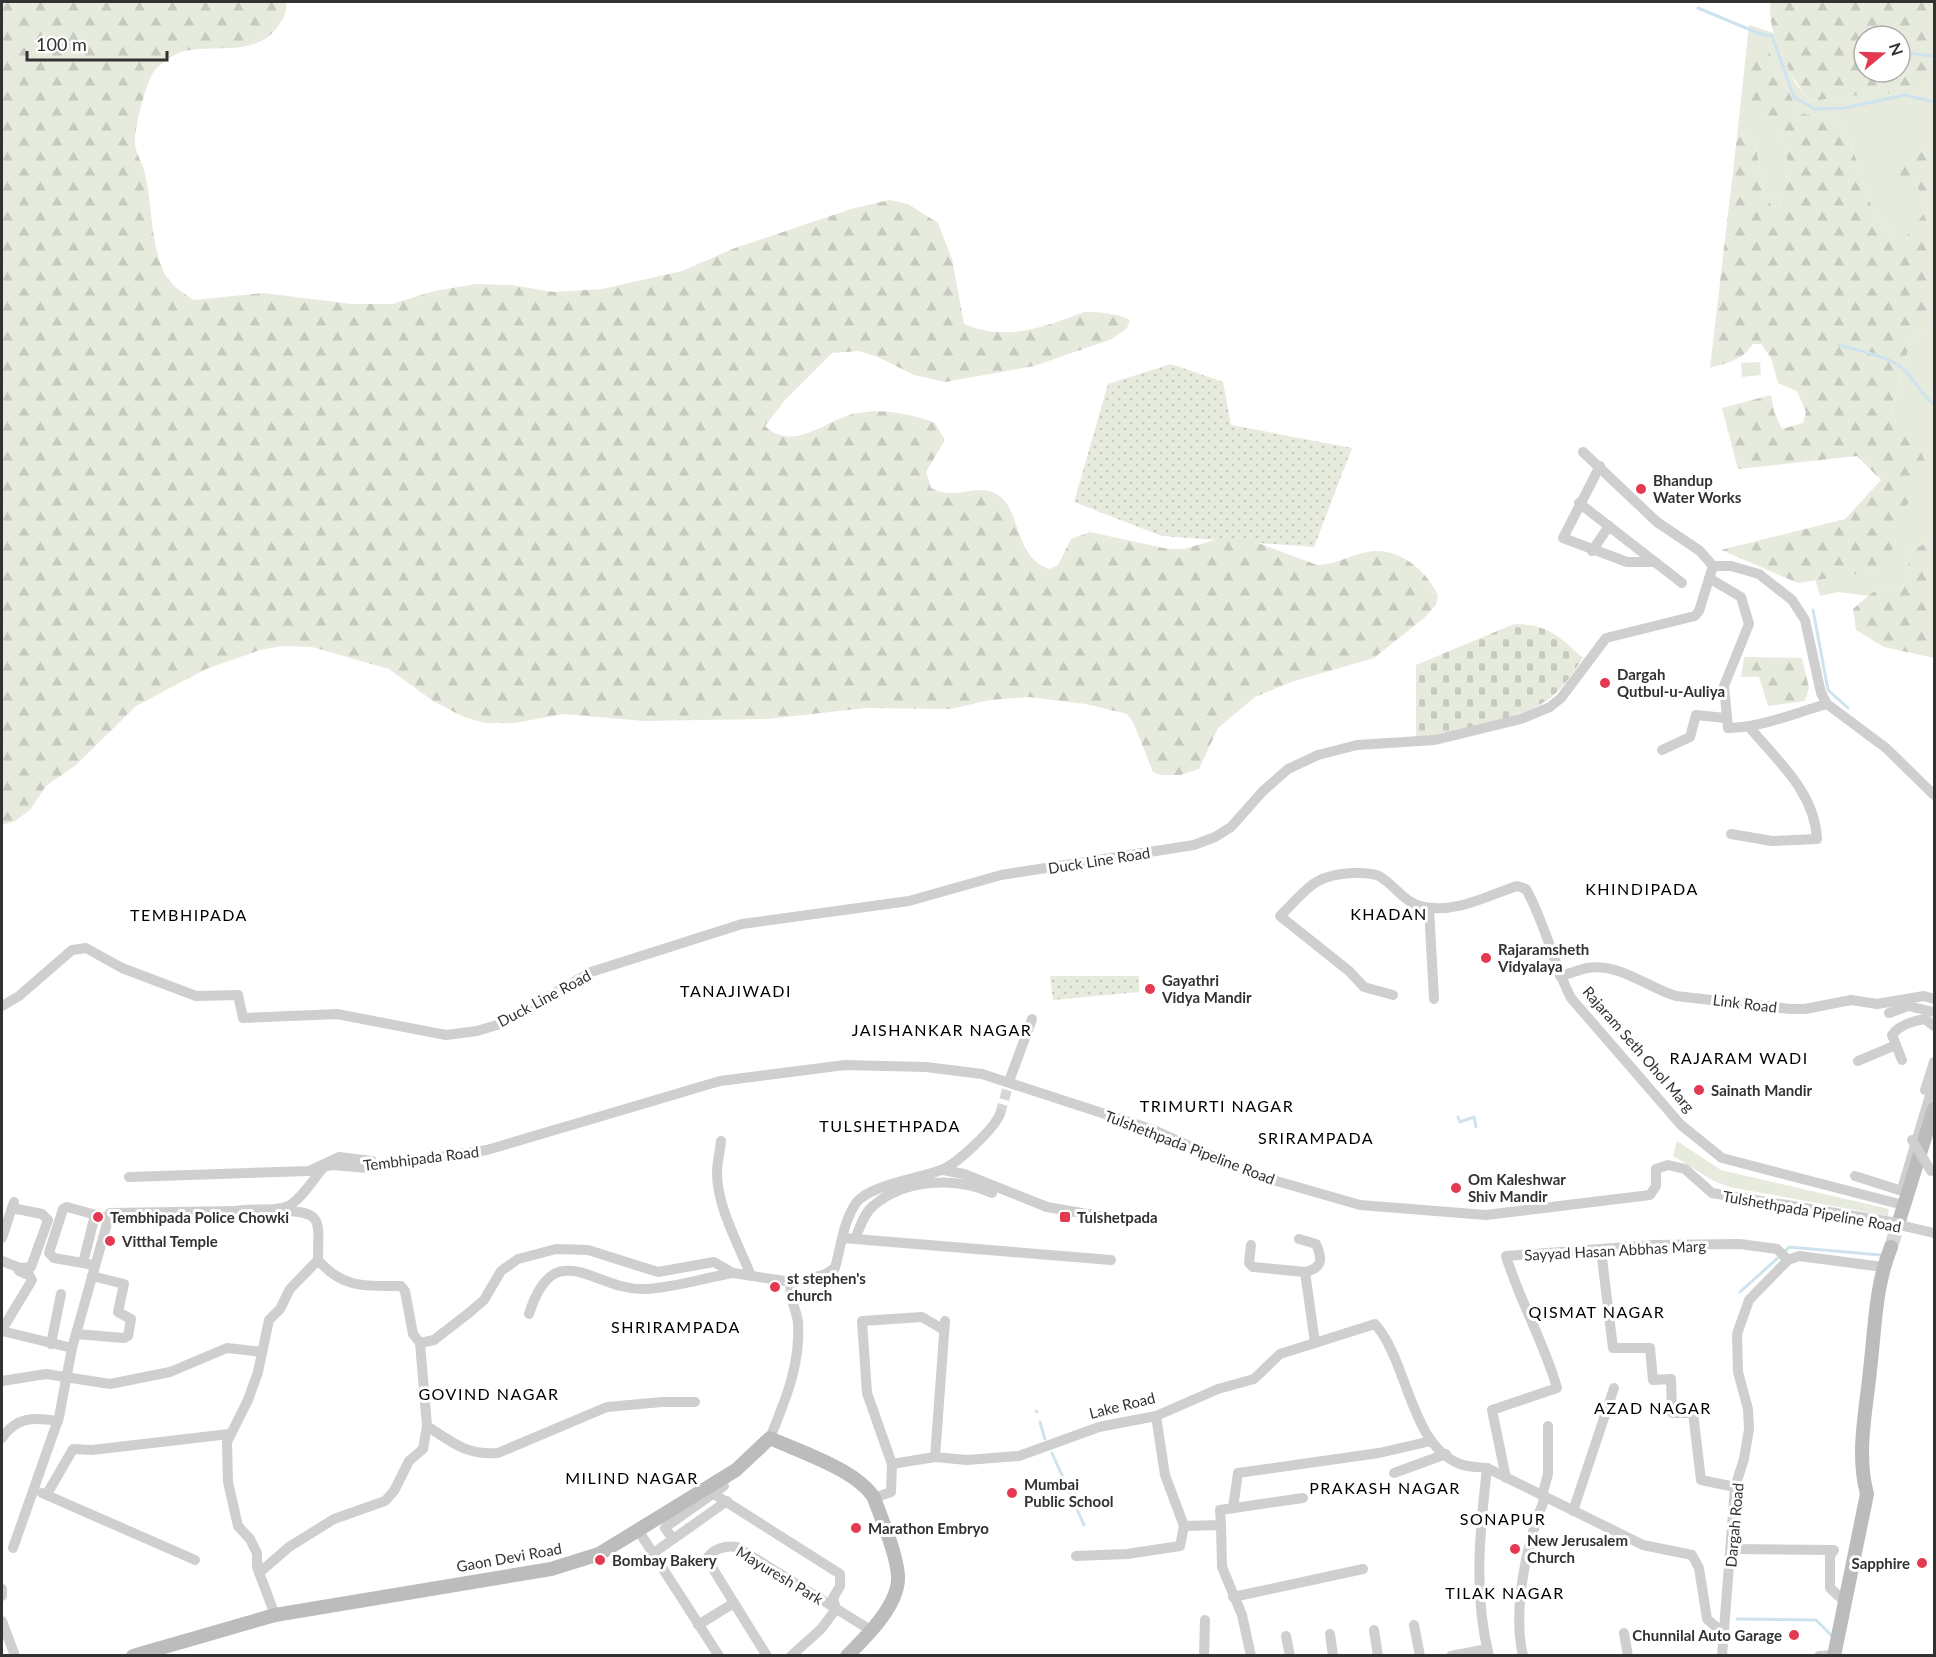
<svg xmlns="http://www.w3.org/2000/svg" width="1936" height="1657" font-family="Lato,sans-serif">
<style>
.grass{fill:#e6ebde}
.forest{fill:url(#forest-firs);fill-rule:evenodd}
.cemetery{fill:url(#cemetery-stones)}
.park{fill:url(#park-dots)}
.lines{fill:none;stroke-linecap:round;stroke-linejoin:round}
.stream{stroke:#cee3ed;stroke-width:3}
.street-tunnel{stroke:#d6d6d6;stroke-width:10;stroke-dasharray:10 5;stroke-linecap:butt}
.secondary-tunnel{stroke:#d6d6d6;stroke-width:14;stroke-dasharray:14 7;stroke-linecap:butt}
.street{stroke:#cfcfcf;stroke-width:10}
.secondary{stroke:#bcbcbc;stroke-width:14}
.street-bridge{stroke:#cfcfcf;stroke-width:10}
.poi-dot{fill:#e43951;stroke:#fff;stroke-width:2}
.labels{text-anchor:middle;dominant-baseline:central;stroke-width:6;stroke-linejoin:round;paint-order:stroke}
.poi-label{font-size:15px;font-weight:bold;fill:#323232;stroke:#fff;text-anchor:start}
.street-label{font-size:15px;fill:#323232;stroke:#fff}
.neighbourhood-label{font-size:16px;letter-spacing:1.5px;fill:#000;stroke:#fff}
</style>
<defs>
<pattern id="forest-firs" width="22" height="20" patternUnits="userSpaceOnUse" patternTransform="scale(1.5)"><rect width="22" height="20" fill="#e6ebde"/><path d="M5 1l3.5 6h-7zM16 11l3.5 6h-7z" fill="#c6cabf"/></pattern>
<pattern id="cemetery-stones" width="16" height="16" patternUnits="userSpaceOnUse" patternTransform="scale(1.5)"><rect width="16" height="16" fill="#e6ebde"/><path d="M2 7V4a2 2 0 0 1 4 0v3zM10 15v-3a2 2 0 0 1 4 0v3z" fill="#c6cabf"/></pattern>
<pattern id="park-dots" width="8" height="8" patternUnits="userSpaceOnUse" patternTransform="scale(1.5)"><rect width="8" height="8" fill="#e6ebde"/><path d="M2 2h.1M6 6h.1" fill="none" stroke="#c6cabf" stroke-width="1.8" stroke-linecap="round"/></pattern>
</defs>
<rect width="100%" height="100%" fill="#fff"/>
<g class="grass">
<polygon points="1749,25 1774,33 1795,83 1810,101 1878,93 1908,95 1934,83 1934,160 1920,151 1914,181 1928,208 1907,237 1894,235 1875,217 1846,129 1833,119 1799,113 1770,53 1761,112 1781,126 1790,176 1780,204 1772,207 1762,184 1755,140 1746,134 1737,137"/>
<polygon points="1934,324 1934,537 1911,552 1903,588 1873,592 1869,596 1838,592 1820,596 1815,579 1876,571 1906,507 1903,431 1891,414 1911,339"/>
<polygon points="1760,362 1761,375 1742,377 1741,363"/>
<polygon points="1677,1141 1721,1170 1889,1209 1888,1216 1729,1187 1714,1181 1673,1156"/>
</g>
<g class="forest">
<path d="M2,2H286C287,12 284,18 278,26C258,56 220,45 190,50C176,52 165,60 155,70C146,81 134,129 135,144C136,154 143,164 145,174C153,207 150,246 166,276C172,286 184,293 193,300L263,293L352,304H392L434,291L476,284L511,285L553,292L602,289L682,271L735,248L851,209L889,200L908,204L938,223L952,259L964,324C1007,342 1043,327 1085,312C1100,312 1116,313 1130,320L1127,328L1112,339L1034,366L945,382L914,375L878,357L859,351L832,353L785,400L765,426C794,454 827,418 858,413C884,408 911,414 935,423L945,440L926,472L931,488C956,502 977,481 998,495C1022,511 1013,556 1049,569L1058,565L1071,539L1090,532L1168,549H1184L1221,538L1239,536L1317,565C1335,565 1350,555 1367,552C1397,546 1427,570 1438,596L1436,605L1424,618L1374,658L1291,682L1255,697L1218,728L1199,769L1180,775H1162L1153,772L1133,722L1127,714L1086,704L1029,697L990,700L950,709L866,708L767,719L644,721L563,714L515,723H485L464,717L433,701L389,669L312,647L282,646L260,650L206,669L136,706L76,765L46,786L30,810L15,821L2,825Z"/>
<path d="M1771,2H1934V83L1908,95L1878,93L1810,101C1792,80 1765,30 1771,2ZM1864,36H1900V72H1864Z"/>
<path d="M1758,45L1770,53L1799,113L1833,119L1846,129L1875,217L1894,235L1907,236L1928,208L1914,181L1901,178L1894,155L1899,146L1920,151L1934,160V324L1911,339L1891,414L1921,452L1928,469L1906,507L1910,517L1886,561L1875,571L1798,583L1721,550L1845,519L1881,480L1857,456L1738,469L1722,408L1771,395L1774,412L1782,429L1803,423L1806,412L1797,391L1778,383L1771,358L1761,344H1753C1743,360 1727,363 1710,368L1737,137L1746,134L1755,140L1762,184L1772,207L1780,204L1790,176L1781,127L1761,112L1747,95L1750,47Z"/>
<polygon points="1934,537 1934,658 1884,647 1856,630 1853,609 1873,592 1903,588 1911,552"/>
<polygon points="1744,657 1802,658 1809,688 1805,701 1768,706 1759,677 1741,677"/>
</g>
<path class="cemetery" d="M1514,624C1548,624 1559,636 1583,658C1575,669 1567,683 1557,692C1527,722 1456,730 1416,740V665Z"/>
<g class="park">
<polygon points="1171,364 1223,382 1231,425 1352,448 1314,547 1162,536 1074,502 1108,384"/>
<polygon points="1050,976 1139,976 1139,992 1053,1000"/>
</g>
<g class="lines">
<g class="stream">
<polyline points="1698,8 1758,33 1772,36 1794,97 1815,109 1844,108 1905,95 1934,102"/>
<polyline points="1900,52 1934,56"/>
<path d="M1839,345C1857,350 1879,354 1895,363C1911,371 1923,399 1934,404"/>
<polyline points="1813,610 1828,690 1848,708"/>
<polyline points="1458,1117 1460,1122 1474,1117 1476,1127"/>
<polyline points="1785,1252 1789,1247 1880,1255"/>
<polyline points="1740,1292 1780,1256"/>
<polyline points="1036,1411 1037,1412"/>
<polyline points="1040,1422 1045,1439"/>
<polyline points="1052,1453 1084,1525"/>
<polyline points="1737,1619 1816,1620 1832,1636"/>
</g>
<polyline class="street-tunnel" points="1000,1114 1011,1076"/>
<polyline class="secondary-tunnel" points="1891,1247 1900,1218"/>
<g class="street">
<polyline points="1583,452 1657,522 1700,551 1713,566"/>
<polyline points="1600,466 1563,538 1627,562 1655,562"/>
<polyline points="1579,503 1682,583"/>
<polyline points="1592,551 1609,526"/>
<polyline points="1713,566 1731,566 1759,574 1792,600 1805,620 1821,693 1827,704 1886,748 1934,795"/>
<path d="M1709,578L1741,597L1749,624L1724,686L1728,728C1761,728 1794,713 1827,704"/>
<polyline points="1662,750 1690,737 1696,715 1725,718"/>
<path d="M1731,834L1772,841L1817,839C1815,793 1778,761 1750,728"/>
<polyline points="1429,908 1434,999"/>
<path d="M1560,976C1569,974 1578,970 1587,968C1621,963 1646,987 1676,996L1790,1009H1805L1851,1000L1877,1004L1924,996L1934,999"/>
<path d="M1393,995L1364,987L1349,971L1280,916C1307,890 1312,875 1352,873C1360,873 1371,872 1379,876C1395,885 1405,904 1424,907C1457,913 1487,896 1517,886L1526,889C1545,923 1553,963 1571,998L1681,1125L1722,1158L1903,1205"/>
<polyline points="2,1006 19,996 72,950 86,948 122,968 196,996 238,995 243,1018 337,1014 446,1035 477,1031 500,1024 591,972 742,924 909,901 1001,875 1194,845 1215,837 1231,827 1263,791 1288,769 1318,755 1357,745 1435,740 1521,719 1550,707 1561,698 1606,638 1695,616 1699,611 1713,566"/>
<polyline points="1889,1013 1908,1006 1934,1012"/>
<path d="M1902,1060L1892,1035C1899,1025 1913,1021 1925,1019L1934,1026"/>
<polyline points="1858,1061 1896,1045"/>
<polyline points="1011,1076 1032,1019"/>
<polyline points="1925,1090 1934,1062"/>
<path d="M721,1141C720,1151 717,1163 717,1173C717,1207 739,1245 751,1276"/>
<polyline points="943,1170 964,1174 1047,1207 1099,1216"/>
<polyline points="1855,1176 1899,1190 1902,1189 1934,1082"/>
<polyline points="129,1177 309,1171 339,1157 372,1161"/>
<polyline points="1908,1227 1934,1233"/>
<polyline points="2,1238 14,1202"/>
<polyline points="843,1238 1111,1260"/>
<path d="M855,1238C860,1228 864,1213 873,1206C904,1179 956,1176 992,1193"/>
<path d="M1299,1239L1316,1244C1323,1260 1322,1268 1305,1272"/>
<polyline points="1251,1245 1249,1263 1253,1267 1305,1272 1315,1343"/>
<polyline points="1601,1250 1613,1348 1650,1348 1653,1380 1671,1379 1672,1413 1693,1413 1701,1480 1735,1487"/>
<path d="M318,1260C343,1289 366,1286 401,1286L405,1291L413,1334L420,1343"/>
<polyline points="2,1261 20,1268 31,1267 48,1220 42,1214 12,1208"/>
<polyline points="83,1263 95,1215"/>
<polyline points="94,1265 54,1258 49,1253 63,1209 67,1207 107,1218"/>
<path d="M529,1314C555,1232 595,1292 646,1289C675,1287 704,1278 733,1273"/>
<polyline points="2,1330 32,1280 29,1275 19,1271"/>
<path d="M2,1331L72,1348L110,1213L236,1211C252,1207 273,1213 288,1206C301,1200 314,1178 324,1167L332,1165L367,1168L487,1150L720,1081L845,1065L926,1067L982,1074L1154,1130L1252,1174L1360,1205L1486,1215L1650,1195L1656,1186V1169L1668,1165L1685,1169L1712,1193L1892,1222"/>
<polyline points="76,1334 124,1338 128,1336 131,1319 118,1312 124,1284 92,1276"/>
<path d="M420,1343L434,1340L470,1312L484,1300L501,1271L518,1259L556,1249L588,1250L658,1272L714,1262L733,1273L791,1282L824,1275L835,1268C841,1247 843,1222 856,1203C869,1185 921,1178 941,1170C956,1165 994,1129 1000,1114"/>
<path d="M420,1343L427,1426C453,1443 466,1455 498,1453L607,1407L662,1402H695"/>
<polyline points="51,1344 61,1294"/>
<polyline points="2,1381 46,1374 110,1384 170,1372 227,1348 262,1352"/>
<polyline points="1156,1416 1165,1475 1184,1526 1221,1525 1222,1567 1242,1615 1251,1656"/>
<path d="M2,1438C16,1417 33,1417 58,1421"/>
<path d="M770,1438C785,1401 801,1364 798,1322C796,1308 788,1297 791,1282"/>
<polyline points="935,1457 945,1321"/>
<polyline points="892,1464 867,1393 862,1321 922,1317 944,1330"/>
<path d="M1487,1468C1480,1531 1473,1593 1489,1656"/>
<polyline points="1394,1473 1446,1454"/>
<path d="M1506,1478L1492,1410L1557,1388C1544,1342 1520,1302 1506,1256L1653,1245L1740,1244L1777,1249L1788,1260"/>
<polyline points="706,1489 840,1574 840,1586 833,1598 836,1609 821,1629 791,1656"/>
<polyline points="42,1493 195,1560"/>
<polyline points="47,1494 73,1449 92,1450 229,1434"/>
<polyline points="1542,1496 1548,1474 1548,1426"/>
<path d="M874,1498L891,1492L892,1464L935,1457L967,1460L1019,1456L1099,1427L1156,1416L1218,1389L1254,1379L1280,1354L1375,1324C1408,1361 1410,1445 1460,1464C1468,1467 1478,1467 1487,1468L1643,1545L1692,1555L1699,1568L1707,1619L1724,1634"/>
<polyline points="1233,1508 1238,1473 1379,1453 1431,1441"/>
<polyline points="1573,1511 1614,1388"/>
<polyline points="1221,1525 1220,1510 1303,1498"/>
<polyline points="638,1530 719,1656"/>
<polyline points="673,1539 665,1528 667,1526 724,1486"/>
<polyline points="13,1548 59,1417 72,1348"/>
<polyline points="1732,1549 1834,1550 1830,1556 1830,1588 1844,1601"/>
<polyline points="652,1554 727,1501"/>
<polyline points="1076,1556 1127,1554 1180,1546 1184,1526"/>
<polyline points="259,1573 289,1547 334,1519 385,1501 394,1491 409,1461 423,1449 427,1426"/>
<polyline points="2,1589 2,1596"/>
<polyline points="1233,1597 1363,1569"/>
<path d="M734,1603L707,1559C712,1549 726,1545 737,1547L872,1631"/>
<path d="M275,1615L257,1567V1553L250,1539L238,1526L228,1482L227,1442L248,1400L258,1372L269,1320L280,1309L290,1289L318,1260C318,1222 325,1211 281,1211"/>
<polyline points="2,1621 15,1656"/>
<polyline points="698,1625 734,1603 767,1656"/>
<polyline points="1414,1625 1420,1656"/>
<polyline points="1374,1630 1378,1656"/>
<polyline points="1624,1633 1628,1656"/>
<polyline points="1330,1634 1333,1656"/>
<polyline points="1286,1636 1290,1656"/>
<polyline points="1204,1656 1205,1620"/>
<polyline points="1451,1656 1487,1649"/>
<path d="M1523,1656C1512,1609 1527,1541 1545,1498"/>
<polyline points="1722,1656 1735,1487 1744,1459 1749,1429 1748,1409 1738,1372 1737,1334 1749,1300 1788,1260 1799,1256 1883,1267"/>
<polyline points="1819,1656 1834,1655"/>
</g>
<g class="secondary">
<polyline points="1900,1218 1934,1109"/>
<path d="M133,1656L275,1615L551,1569L599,1554L736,1470L770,1438C800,1452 857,1470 874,1498C882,1520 896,1552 898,1575C900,1604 867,1636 847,1656"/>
<path d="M1834,1656L1867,1494C1856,1453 1866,1412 1870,1370C1875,1329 1875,1286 1891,1247"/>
</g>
<g class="street-bridge">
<polyline points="1912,1140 1931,1171"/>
<polyline points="1892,1222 1908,1227"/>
</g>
</g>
<g class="poi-dot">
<circle cx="1641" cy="489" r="6"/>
<circle cx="1605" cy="683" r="6"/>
<circle cx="1486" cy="958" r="6"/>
<circle cx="1150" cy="989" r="6"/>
<circle cx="1699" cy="1090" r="6"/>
<circle cx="1456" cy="1188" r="6"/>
<circle cx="98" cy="1217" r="6"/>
<rect x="1059" y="1211" width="12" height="12" rx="3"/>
<circle cx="110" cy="1241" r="6"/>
<circle cx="775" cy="1287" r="6"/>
<circle cx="1012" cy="1493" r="6"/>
<circle cx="856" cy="1528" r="6"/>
<circle cx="1515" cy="1549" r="6"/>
<circle cx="600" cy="1560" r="6"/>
<circle cx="1922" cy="1563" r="6"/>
<circle cx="1794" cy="1635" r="6"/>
</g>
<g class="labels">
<g class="poi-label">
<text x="1653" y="480">Bhandup<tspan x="1653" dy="17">Water Works</tspan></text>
<text x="1617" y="674">Dargah<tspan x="1617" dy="17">Qutbul-u-Auliya</tspan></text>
<text x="1498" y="949">Rajaramsheth<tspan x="1498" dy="17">Vidyalaya</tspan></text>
<text x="1162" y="980">Gayathri<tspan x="1162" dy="17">Vidya Mandir</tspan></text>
<text x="1711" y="1090">Sainath Mandir</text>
<text x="1468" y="1179">Om Kaleshwar<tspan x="1468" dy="17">Shiv Mandir</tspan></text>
<text x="110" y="1217">Tembhipada Police Chowki</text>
<text x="1077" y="1217">Tulshetpada</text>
<text x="122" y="1241">Vitthal Temple</text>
<text x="787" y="1278">st stephen's<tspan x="787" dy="17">church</tspan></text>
<text x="1024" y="1484">Mumbai<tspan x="1024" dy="17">Public School</tspan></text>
<text x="868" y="1528">Marathon Embryo</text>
<text x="1527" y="1540">New Jerusalem<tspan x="1527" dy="17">Church</tspan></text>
<text x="612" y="1560">Bombay Bakery</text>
<text x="1910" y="1563" text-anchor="end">Sapphire</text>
<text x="1782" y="1635" text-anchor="end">Chunnilal Auto Garage</text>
</g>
<g class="street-label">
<text transform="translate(1099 860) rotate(-9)">Duck Line Road</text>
<text transform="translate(544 998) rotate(-28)">Duck Line Road</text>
<text transform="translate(1745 1003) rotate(7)">Link Road</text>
<text transform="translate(1639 1049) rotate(49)">Rajaram Seth Ohol Marg</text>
<text transform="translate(1190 1147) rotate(21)">Tulshethpada Pipeline Road</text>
<text transform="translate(421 1158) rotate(-7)">Tembhipada Road</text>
<text transform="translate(1812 1211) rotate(10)">Tulshethpada Pipeline Road</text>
<text transform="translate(1615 1250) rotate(-3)">Sayyad Hasan Abbhas Marg</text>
<text transform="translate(1122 1405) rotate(-14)">Lake Road</text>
<text transform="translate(1734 1525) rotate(-85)">Dargah Road</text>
<text transform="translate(509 1557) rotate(-10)">Gaon Devi Road</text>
<text transform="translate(780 1575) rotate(31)">Mayuresh Park</text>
</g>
<g class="neighbourhood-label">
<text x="1642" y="888">KHINDIPADA</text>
<text x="1389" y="913">KHADAN</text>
<text x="189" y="914">TEMBHIPADA</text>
<text x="736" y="990">TANAJIWADI</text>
<text x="942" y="1029">JAISHANKAR NAGAR</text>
<text x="1739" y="1057">RAJARAM WADI</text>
<text x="1217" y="1105">TRIMURTI NAGAR</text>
<text x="890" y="1125">TULSHETHPADA</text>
<text x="1316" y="1137">SRIRAMPADA</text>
<text x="1597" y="1311">QISMAT NAGAR</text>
<text x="676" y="1326">SHRIRAMPADA</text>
<text x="489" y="1393">GOVIND NAGAR</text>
<text x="1653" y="1407">AZAD NAGAR</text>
<text x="632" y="1477">MILIND NAGAR</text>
<text x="1385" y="1487">PRAKASH NAGAR</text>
<text x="1503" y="1518">SONAPUR</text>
<text x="1505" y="1592">TILAK NAGAR</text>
</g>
</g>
<rect width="1936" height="1657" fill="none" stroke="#323232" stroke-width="6"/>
<g transform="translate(1882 54) rotate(71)"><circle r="28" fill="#ffffff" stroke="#adadad" stroke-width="1.5"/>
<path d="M0-4.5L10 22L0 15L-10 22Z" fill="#e43951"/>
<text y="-9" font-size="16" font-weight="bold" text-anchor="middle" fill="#323232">N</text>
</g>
<path d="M27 51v9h140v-9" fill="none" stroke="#323232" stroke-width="3"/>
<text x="36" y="51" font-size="18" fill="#323232" stroke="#ffffff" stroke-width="4.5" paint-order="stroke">100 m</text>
</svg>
